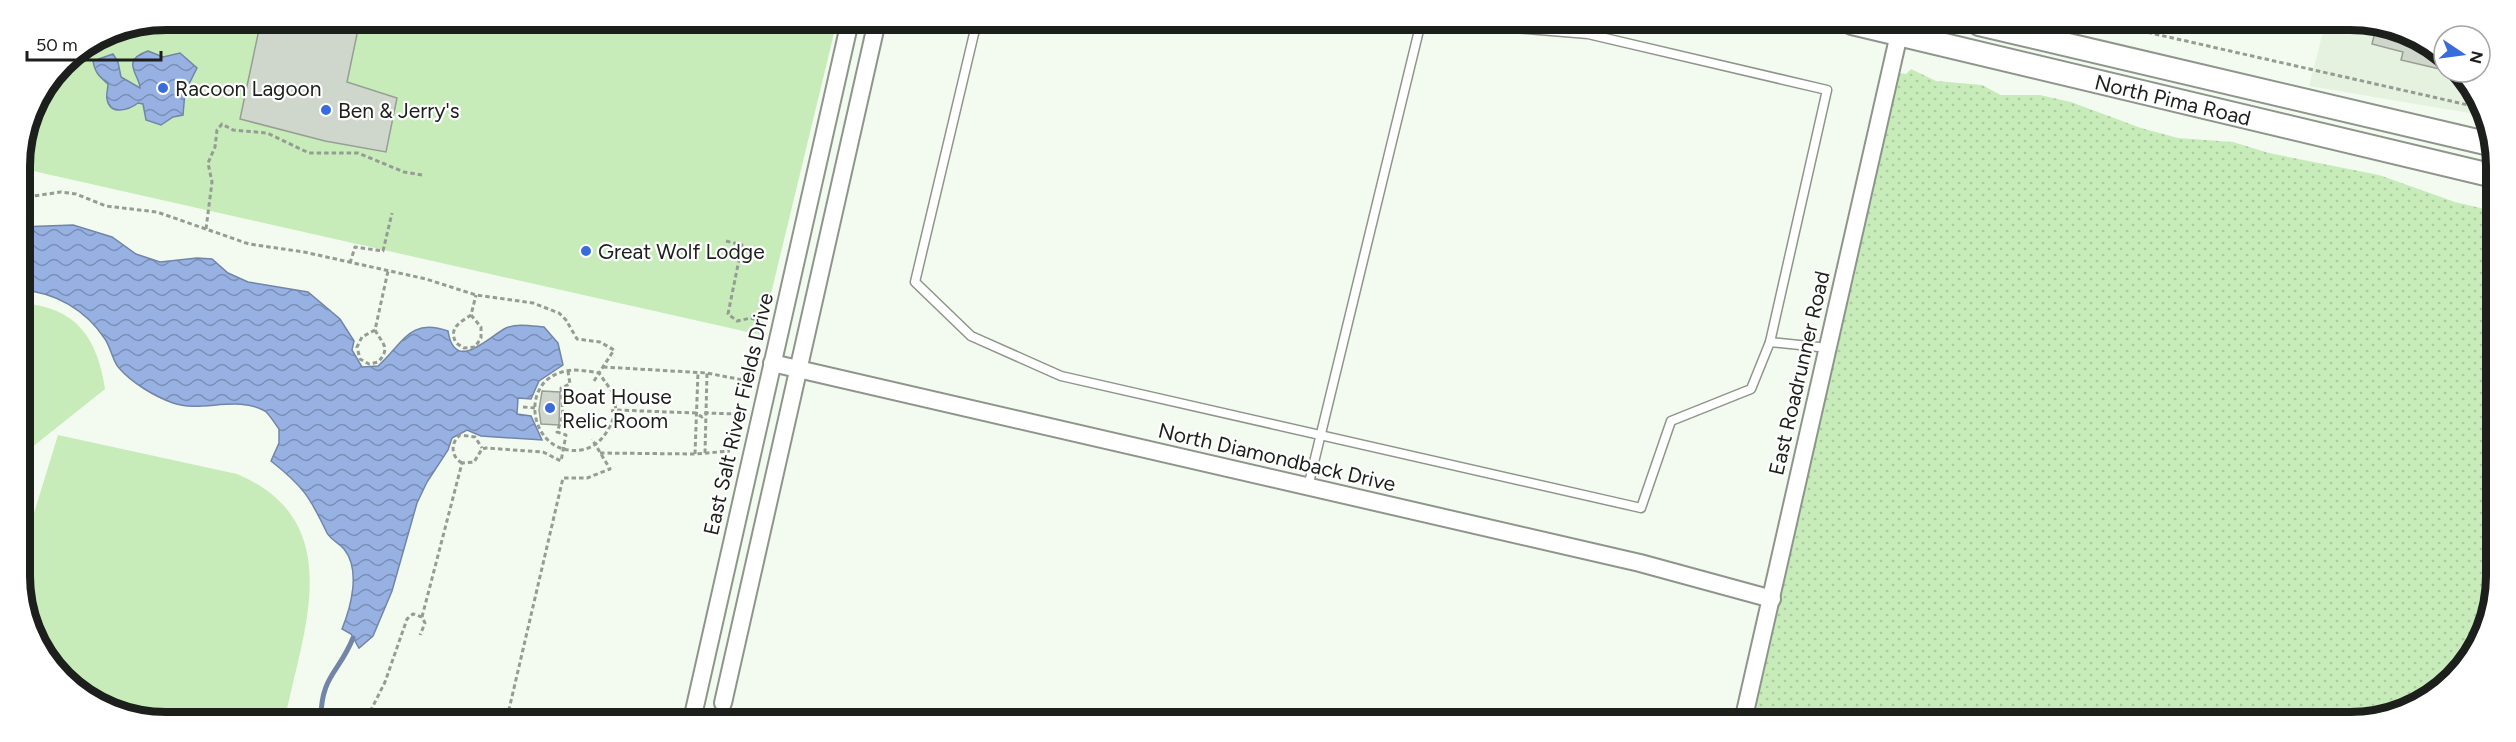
<svg xmlns="http://www.w3.org/2000/svg" width="2516" height="742" font-family="Figtree,sans-serif">
<style>
.built{fill:#e5f2e0}
.grass{fill:url(#grass-dots)}
.park{fill:#c7ecba}
.water{fill:url(#water-waves);stroke:#7285a7;stroke-width:1.5}
.lines{fill:none;stroke-linecap:round;stroke-linejoin:round}
.stream{stroke:#7285a7;stroke-width:5}
.building{fill:#cfd7cc;stroke:#979e94;stroke-width:1.5}
.lane-casing{stroke:#8e958b;stroke-width:11}
.street-casing{stroke:#8e958b;stroke-width:20}
.secondary-casing{stroke:#8e958b;stroke-width:26}
.path{stroke:#969c94;stroke-width:3;stroke-dasharray:4.5 3;stroke-linecap:butt}
.lane{stroke:#fff;stroke-width:8}
.street{stroke:#fff;stroke-width:16}
.secondary{stroke:#fff;stroke-width:22}
.poi-dot{fill:#386bdb;stroke:#fff;stroke-width:2}
.labels{text-anchor:middle;dominant-baseline:central;stroke-width:4.5;stroke-linejoin:round;paint-order:stroke}
.poi-label{font-size:21px;fill:#1c1f1b;stroke:#fff;text-anchor:start}
.street-label{font-size:21px;fill:#1c1f1b;stroke:#fff}
.rim{fill:none;stroke:#1c1f1b;stroke-width:8}
</style>
<defs>
<pattern id="grass-dots" width="8" height="8" patternUnits="userSpaceOnUse" patternTransform="scale(1.5)"><rect width="8" height="8" fill="#c7ecba"/><path d="M2 2h.1M6 6h.1" fill="none" stroke="#aaca9f" stroke-width="1.8" stroke-linecap="round"/></pattern>
<pattern id="water-waves" width="16" height="10" patternUnits="userSpaceOnUse" patternTransform="scale(1.5)"><rect width="16" height="10" fill="#97b1e3"/><path d="M0 5q4-4 8 0t8 0" fill="none" stroke="#7a8fb7"/></pattern>
</defs>
<rect width="100%" height="100%" fill="#f3fbf0"/>
<polygon class="built" points="2325,24 2387,24 2444,57 2444,72 2459,72 2481,115 2309,86"/>
<polygon class="grass" points="1911,69 1936,81 1982,85 2001,95 2040,95 2071,102 2141,128 2178,138 2233,142 2269,153 2379,175 2455,202 2493,211 2492,613 2446,686 2405,711 2359,722 1753,721 1899,73 1906,74"/>
<g class="park">
<polygon points="166,20 837,21 761,335 20,168 31,110 63,62 111,31"/>
<path d="M21,303C76,307 97,337 105,389L21,456Z"/>
<path d="M58,435L237,474C348,521 304,628 285,718H129L62,679L22,604V552Z"/>
</g>
<g class="water">
<path d="M148,51L163,57L180,53L197,68L185,92L183,115L173,117L161,125L146,120L143,104L138,103C129,110 110,116 107,99C106,94 108,89 108,84C99,76 95,73 93,61L113,54L118,62L121,77L140,88C140,75 119,61 148,51Z"/>
<path d="M73,225L112,237L136,254L160,262L197,258L212,259L228,273L248,282L308,292L340,319L354,341L352,350L362,367L378,366C403,344 409,317 448,331C455,374 488,337 506,328C517,323 532,326 544,327L558,343L563,365L539,381L531,399L518,398L517,414L531,416L542,440L481,436L467,430L452,438L448,450L427,482L417,503L392,591L373,636L359,648L351,634L342,629C351,607 361,570 344,549C339,543 331,540 327,533C310,497 303,486 271,461L279,443V429C275,424 270,415 265,411C237,395 201,413 173,403C154,396 132,383 119,368C113,362 111,348 105,339C86,310 55,292 21,290L20,227Z"/>
</g>
<g class="lines">
<path class="stream" d="M321,718C321,676 339,673 353,638"/>
</g>
<g class="building">
<polygon points="261,20 360,20 347,82 397,98 386,152 325,141 240,119"/>
<polygon points="2377,24 2387,24 2444,57 2444,70 2401,60 2403,52 2372,44"/>
<polygon points="542,391 560,392 559,425 541,424 539,410"/>
</g>
<g class="lines">
<defs>
<g id="lane">
<polyline points="977,21 915,282 971,336 1061,376 1641,508 1671,421 1751,389 1770,342 1828,348"/>
<polyline points="1439,22 1588,34 1827,90 1770,342"/>
<polyline points="1308,487 1421,22"/>
</g>
<g id="street">
<polyline points="772,363 1640,563 1772,599"/>
<polyline points="723,703 877,21"/>
<polyline points="694,711 850,21"/>
<polyline points="1743,721 1899,34"/>
</g>
<g id="secondary">
<path id="s1" d="M1852,23L2494,176"/>
<polyline points="1979,24 2494,145"/>
</g>
</defs>
<use href="#lane" class="lane-casing"/>
<use href="#street" class="street-casing"/>
<use href="#secondary" class="secondary-casing"/>
<g class="path">
<polyline points="2111,24 2477,107"/>
<polyline points="20,198 61,192 76,194 106,206 157,212 249,244 304,252 426,279 476,295 533,303 559,313 566,320 577,339 600,342 614,350 599,373 613,393 616,410 696,413 702,417 706,413 738,414"/>
<polyline points="206,229 212,182 208,163 215,147 217,130 222,124 233,130 267,133 309,153 358,153 404,172 422,175"/>
<polyline points="726,241 742,245 728,314 737,321 751,318 760,321"/>
<polyline points="350,263 355,247 383,251 392,213"/>
<path d="M471,315L481,327V338L475,347L464,348L456,343C448,327 461,322 471,315L476,295"/>
<path d="M375,330C381,342 392,348 378,362L369,364L360,359L357,347L362,337L375,330L388,271"/>
<polyline points="603,367 707,373 753,382"/>
<path d="M594,381L599,373C587,371 573,368 562,372C517,384 531,457 581,450C601,447 611,428 616,410L611,411"/>
<polyline points="523,407 535,408"/>
<polyline points="600,453 695,454 730,451"/>
<polyline points="705,453 707,373"/>
<polyline points="695,454 698,372"/>
<path d="M462,463C451,457 450,443 460,435L475,437L482,448"/>
<polyline points="422,617 462,463 474,462 482,449 486,448 543,452 561,461 566,435 557,432 563,415 561,388 570,384 568,371"/>
<polyline points="367,718 385,682 407,619 413,614 422,617 425,623 420,635"/>
<polyline points="507,718 563,478 587,478 610,469 592,439"/>
</g>
<use href="#lane" class="lane"/>
<use href="#street" class="street"/>
<use href="#secondary" class="secondary"/>
</g>
<g class="poi-dot">
<circle cx="163" cy="88" r="6"/>
<circle cx="326" cy="110" r="6"/>
<circle cx="586" cy="251" r="6"/>
<circle cx="550" cy="408" r="6"/>
</g>
<g class="labels">
<g class="poi-label">
<text x="175" y="88">Racoon Lagoon</text>
<text x="338" y="110">Ben &amp; Jerry's</text>
<text x="598" y="251">Great Wolf Lodge</text>
<text x="562" y="396">Boat House<tspan x="562" dy="24">Relic Room</tspan></text>
</g>
<g class="street-label">
<text stroke="none"><textPath href="#s1" startOffset="330">North Pima Road</textPath></text>
<text transform="translate(1799 373) rotate(-77)">East Roadrunner Road</text>
<text transform="translate(738 414) rotate(-77)">East Salt River Fields Drive</text>
<text transform="translate(1277 457) rotate(13)">North Diamondback Drive</text>
</g>
</g>
<path d="M0 0H2516V742H0ZM166 30H2350A136 136 0 0 1 2486 166V576A136 136 0 0 1 2350 712H166A136 136 0 0 1 30 576V166A136 136 0 0 1 166 30Z" fill="#fff" fill-rule="evenodd"/>
<path class="rim" d="M166 30H2350A136 136 0 0 1 2486 166V576A136 136 0 0 1 2350 712H166A136 136 0 0 1 30 576V166A136 136 0 0 1 166 30Z"/>
<g transform="translate(2462 54) rotate(103)"><circle r="28" fill="#ffffff" stroke="#a4a5a4" stroke-width="1.5"/>
<path d="M0-4.5L10 22L0 15L-10 22Z" fill="#386bdb"/>
<text y="-9" font-size="16" font-weight="bold" text-anchor="middle" fill="#1c1f1b">N</text>
</g>
<path d="M27 51v9h134v-9" fill="none" stroke="#1c1f1b" stroke-width="3"/>
<text x="36" y="51" font-size="18" fill="#1c1f1b" stroke="#ffffff" stroke-width="4.5" paint-order="stroke">50 m</text>
</svg>
